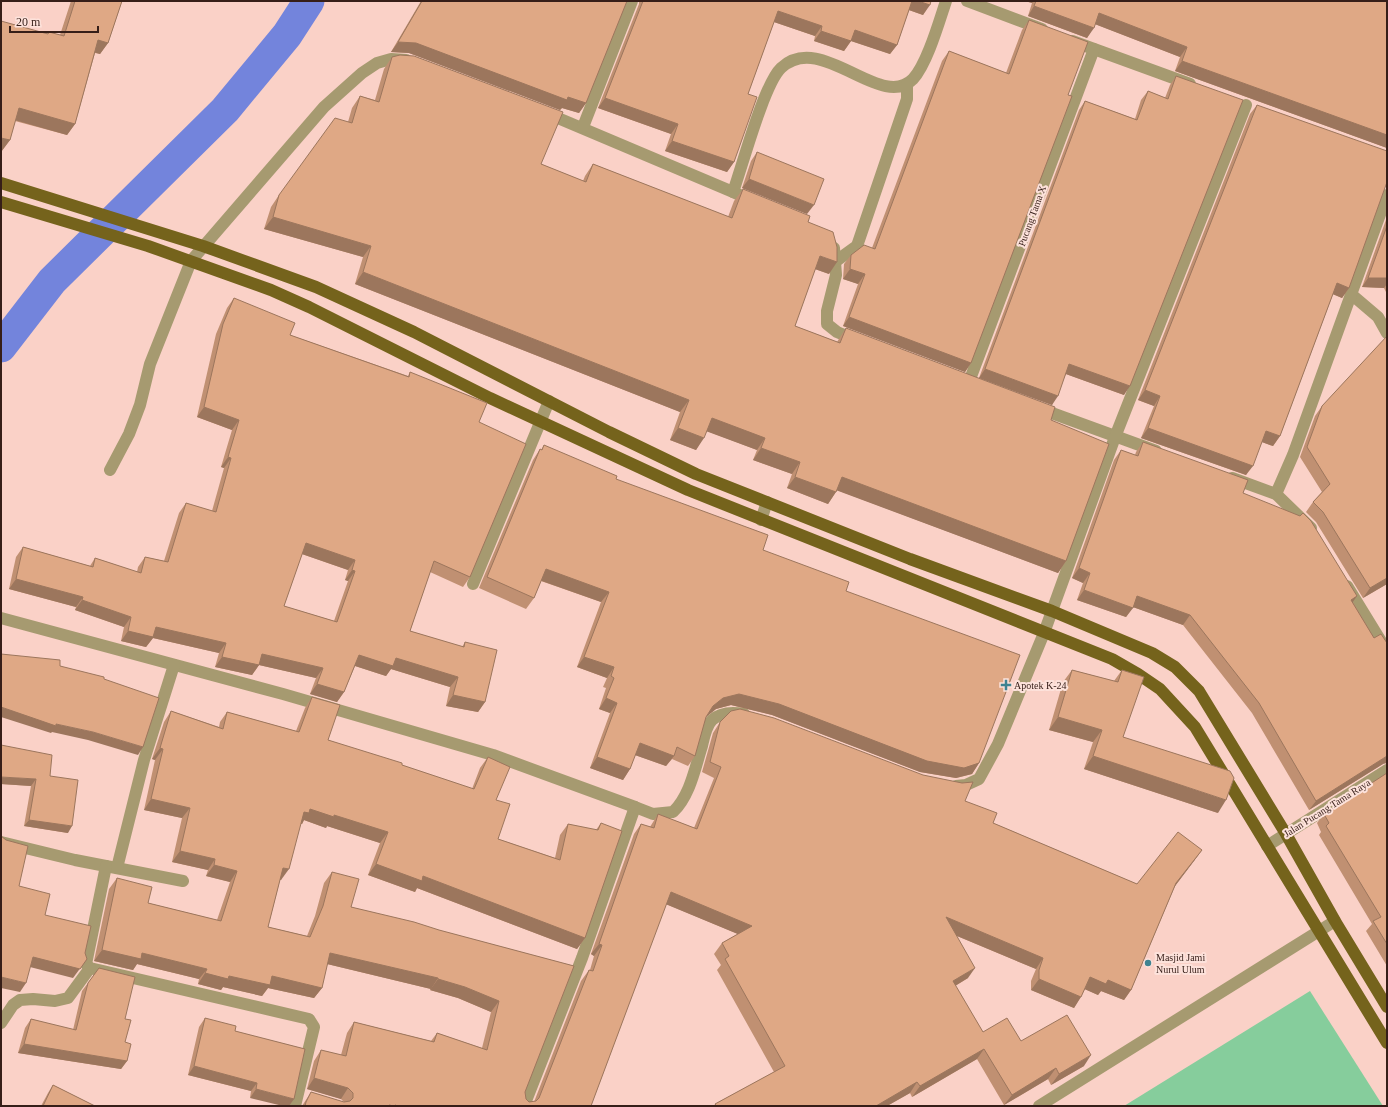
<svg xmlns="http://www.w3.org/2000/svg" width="1388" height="1107" font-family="Georgia,serif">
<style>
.green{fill:#86cd9c}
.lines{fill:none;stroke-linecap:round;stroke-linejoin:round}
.canal{stroke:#7384dc;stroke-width:31}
.minor{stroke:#a69a70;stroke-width:12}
.major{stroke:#75631c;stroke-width:12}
.wall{fill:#c09072;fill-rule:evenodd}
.shaded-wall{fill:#9c765d}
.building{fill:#dfa885;stroke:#9c765d;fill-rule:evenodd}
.poi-dot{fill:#3f8391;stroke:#fde2db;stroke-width:1.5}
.labels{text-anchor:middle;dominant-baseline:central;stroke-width:4;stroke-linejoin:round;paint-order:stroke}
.street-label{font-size:10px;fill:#361e18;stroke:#fde2db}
.poi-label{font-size:10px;fill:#361e18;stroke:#fde2db;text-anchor:start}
</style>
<rect width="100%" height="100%" fill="#fad1c7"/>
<polygon class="green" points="1310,991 1383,1106 1124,1106"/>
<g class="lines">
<polyline class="canal" points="1,347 52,281 225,110 287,35 309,1"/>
<g class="minor">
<polyline points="967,1 1042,29"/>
<polyline points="1072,41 1190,84"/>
<polyline points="546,113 733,192"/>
<polyline points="583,127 632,1"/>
<path d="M753,201L733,192C742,167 764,84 781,68C821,30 881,112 913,79C927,64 939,22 946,1"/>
<polyline points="834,248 836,275 827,311 827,324 837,332 856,340"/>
<polyline points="836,261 857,246 907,99 907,84"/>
<polyline points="1351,294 1378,317 1387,333"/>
<polyline points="969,382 1094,49"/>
<polyline points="1038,408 1156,451"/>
<polyline points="110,470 129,434 140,405 150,364 191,261 324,107 362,73 377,63 391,59 406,60"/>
<polyline points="1232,478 1276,494 1311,528"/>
<polyline points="1276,494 1293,455 1387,195"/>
<polyline points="761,520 767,502"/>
<polyline points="473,584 549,401"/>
<polyline points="1347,586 1387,651"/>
<polyline points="1,618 283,694 493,755 635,807 582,958 524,1106"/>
<polyline points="956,786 966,785 979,779 998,744 1044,633 1115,437 1246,105"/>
<path d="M635,807L653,814L673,812C690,796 695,768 702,746C704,737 706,726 712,720C721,712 733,712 744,714"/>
<polyline points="1,842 75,860 183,881"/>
<polyline points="1267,846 1387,770"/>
<polyline points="106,866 86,964 90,968 309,1019 314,1027 295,1106"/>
<polyline points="117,868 144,760 174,665"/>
<polyline points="1,1023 13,1005 20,1000 33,999 55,1001 68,998 90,968"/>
<polyline points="1039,1106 1335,921"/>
</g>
<g class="major">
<polyline points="1,183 203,246 316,287 414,332 609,432 696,474 910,559 1052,611 1152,653 1175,667 1199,691 1286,834 1335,921 1387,1007"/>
<polyline points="1,202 148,246 271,290 309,307 490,398 688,490 1112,659 1138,674 1160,689 1195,727 1387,1043"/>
</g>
</g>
<g class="wall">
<polygon points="71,1 122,1 108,43 100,54 95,53 75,124 67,135 15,121 10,140 1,152 47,34 49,32 60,35"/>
<polygon points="421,1 627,1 586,103 579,113 562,108 560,110 409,53 391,52"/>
<polygon points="639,1 931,1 923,15 909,10 897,45 890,54 851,41 844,51 814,41 815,36 774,22 748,94 734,162 727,172 665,151 671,134 598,108 639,4"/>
<polygon points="1025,1 1387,1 1387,148 1175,71 1180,57 1095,24 1087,38 1028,16 1032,3"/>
<polygon points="1029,20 1068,95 971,363 965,372 843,326 858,284 843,279 844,264 851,255 872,248 942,61 949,51 1006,73 1022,30"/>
<polygon points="392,57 541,164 583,181 585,176 593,164 728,217 734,201 743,189 808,222 829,274 815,269 795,326 837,342 846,328 1051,420 1066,561 1058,573 837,490 828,504 787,488 792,474 753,460 757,450 707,431 696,450 670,440 680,412 355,284 363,257 264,229 271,207 279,195 348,122 352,108 360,96 375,100 384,69"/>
<polygon points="1176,76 1124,395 1066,374 1052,405 979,378 1079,110 1085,101 1135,119 1141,100 1148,91 1165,98 1170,85"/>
<polygon points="1257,105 1385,188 1349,288 1342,298 1333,294 1280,436 1273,446 1262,442 1246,475 1141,438 1154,406 1138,400 1250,114"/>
<polygon points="757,152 807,214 742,188 751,161"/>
<polygon points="1387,217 1387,294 1384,288 1362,287"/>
<path d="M234,298L290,335L408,376L410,372L479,422L470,577L463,587L430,572L410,631L462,647L465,642L485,702L478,712L446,706L450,687L391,669L386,676L355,666L344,692L337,702L310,694L316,678L259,665L252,675L215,667L219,653L153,638L146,647L121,641L124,627L75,610L76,607L9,589L16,557L23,547L90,566L95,558L137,572L138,567L145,557L164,561L179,513L186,503L212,511L224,468L221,467L232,430L197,417L216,334L227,308ZM302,554L348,570L345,580L348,581L334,621L284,606Z"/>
<polygon points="1322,406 1387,584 1363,598 1316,522 1306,512 1313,502 1322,492 1300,457 1315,416"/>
<polygon points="1143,442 1243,493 1353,602 1374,638 1383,764 1309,810 1252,713 1183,625 1133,607 1126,617 1077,600 1083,583 1072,578 1114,460 1121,450 1135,455 1136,452"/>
<polygon points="544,445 763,550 846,591 979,763 972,774 956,778 920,772 772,715 731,705 716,709 707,716 706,717 695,756 688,766 672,759 666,766 635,755 630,769 623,780 590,768 610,713 599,709 606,688 603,687 607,678 577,667 601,602 541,581 534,598 526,609 479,588 533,460 540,449 541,450"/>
<polygon points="1072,670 1114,681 1122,670 1123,737 1218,813 1084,769 1093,742 1049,730 1063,682"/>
<polygon points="312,697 328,740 472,789 480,768 488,757 496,800 498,839 555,858 560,835 568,824 596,830 601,823 585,938 577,949 417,888 415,892 368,875 380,843 327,826 326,828 304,820 302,824 300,823 281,880 280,880 268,927 307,936 315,916 324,883 332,872 351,907 574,966 525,1092 526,1099 529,1102 534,1102 581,981 589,970 590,970 594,956 591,954 634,834 641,824 650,827 658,814 694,828 714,778 702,772 713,733 720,722 965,801 993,823 1137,884 1202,850 1175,886 1131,990 1124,1000 1101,991 1098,995 1085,989 1074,1008 1031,990 1031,981 1036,969 957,936 968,978 955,986 983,1032 1021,1041 1084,1066 1051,1085 1048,1079 1004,1105 977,1059 912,1097 910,1093 887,1106 714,1106 715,1104 774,1072 717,970 721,965 714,954 722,943 738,934 666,904 591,1106 302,1106 311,1092 344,1102 341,1099 307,1089 314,1061 321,1050 341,1055 347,1033 354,1022 431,1041 437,1033 482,1048 491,1012 458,998 430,990 431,989 327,964 322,988 314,998 268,988 262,996 223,987 221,990 198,984 199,979 137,964 133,970 94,961 109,889 117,878 148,903 217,920 230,882 206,876 208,870 172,862 182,818 144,810 155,760 152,759 164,722 171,711 219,727 220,722 227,712 296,731 305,708"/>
<polygon points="1387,773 1387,966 1366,931 1372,924 1319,835 1321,832 1317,823 1324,814"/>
<polygon points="50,776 68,833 24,826 31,786 1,784"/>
<polygon points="99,968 125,1019 125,1042 127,1061 121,1069 18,1053 25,1028 31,1019 73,1030 82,991"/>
<polygon points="205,1018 235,1031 305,1049 250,1098 251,1091 188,1075 199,1027"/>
<polygon points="53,1085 95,1106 41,1106 48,1093"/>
</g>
<g class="shaded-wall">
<polygon points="912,1 918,1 930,5 923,15 906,9"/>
<polygon points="1025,1 1034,1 1032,3"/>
<polygon points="1034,6 1094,28 1087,38 1028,16"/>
<polygon points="778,11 822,26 815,36 771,21"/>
<polygon points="1099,13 1187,47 1180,57 1092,23"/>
<polygon points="855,30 897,45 890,54 848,40"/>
<polygon points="821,31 851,41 844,51 814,41"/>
<polygon points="98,40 108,43 100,54 90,51"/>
<polygon points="398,42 416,43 586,103 579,113 562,108 560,110 409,53 391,52"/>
<polygon points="1182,61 1387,135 1387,148 1175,71"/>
<polygon points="605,98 678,124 671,134 598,108"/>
<polygon points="19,108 75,124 67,135 11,119"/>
<polygon points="1,138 10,140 1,152"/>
<polygon points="672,141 734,162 727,172 665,151"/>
<polygon points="749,179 814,205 807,214 742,188"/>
<polygon points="273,217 371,246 363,257 264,229"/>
<polygon points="820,256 837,262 829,274 812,268"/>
<polygon points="850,269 865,274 858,284 843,279"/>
<polygon points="363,272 689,400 680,412 355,284"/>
<polygon points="1368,278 1387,278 1387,284 1384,288 1362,287"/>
<polygon points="1337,283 1349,288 1342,298 1330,293"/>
<polygon points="849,317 971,363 965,372 843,326"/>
<polygon points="1069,364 1130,386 1124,395 1063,373"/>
<polygon points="985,369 1058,396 1052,405 979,378"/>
<polygon points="1145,390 1160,396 1154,406 1138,400"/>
<polygon points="204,407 239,420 232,430 197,417"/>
<polygon points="712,418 765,438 757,450 703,430"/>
<polygon points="678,428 704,438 696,450 670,440"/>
<polygon points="1148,428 1253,466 1246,475 1141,438"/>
<polygon points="1266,431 1280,436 1273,446 1259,441"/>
<polygon points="761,448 800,462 792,474 753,460"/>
<polygon points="228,457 231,458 224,468 221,467"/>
<polygon points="795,477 836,492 828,504 787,488"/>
<polygon points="842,477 1066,561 1058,573 833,489"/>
<polygon points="306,543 355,560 348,570 299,553"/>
<polygon points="1079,568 1090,573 1083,583 1072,578"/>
<polygon points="546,569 609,592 601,602 539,580"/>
<polygon points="352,570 355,571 348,581 345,580"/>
<polygon points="1387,578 1387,584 1363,598 1370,588"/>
<polygon points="16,579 83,597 76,607 9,589"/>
<polygon points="1084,590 1133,608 1126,617 1077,600"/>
<polygon points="1137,596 1190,615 1183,625 1130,606"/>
<polygon points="1357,596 1350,606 1351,600"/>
<polygon points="82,600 131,617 124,627 75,610"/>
<polygon points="156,627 226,643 219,653 153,638 146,647 121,641 128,631"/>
<polygon points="262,654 323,668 316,678 259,665 252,675 215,667 222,657"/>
<polygon points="359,655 396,658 458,677 450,687 391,669 386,676 352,665"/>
<polygon points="584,657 614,667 607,678 577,667"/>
<polygon points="317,684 344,692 337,702 310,694"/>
<polygon points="739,694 779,704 979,763 972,774 956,778 920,772 772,715 731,705 716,709 706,717 713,706 723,698"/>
<polygon points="453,695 485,702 478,712 446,706"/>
<polygon points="606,698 617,703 610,713 599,709"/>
<polygon points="1,707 56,724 93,732 143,747 138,755 88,740 52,732 51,733 1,717"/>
<polygon points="1058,717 1102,730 1093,742 1049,730"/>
<polygon points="640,743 674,756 666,766 632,754"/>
<polygon points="160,748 163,749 155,760 152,759"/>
<polygon points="1093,756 1226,800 1218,813 1084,769"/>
<polygon points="1387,756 1387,763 1383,764 1309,810 1316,801"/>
<polygon points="597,757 630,769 623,780 590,768"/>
<polygon points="1,777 36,779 31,786 1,784"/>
<polygon points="151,799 190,808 182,818 144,810"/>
<polygon points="310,809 334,815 388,832 380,843 327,826 326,828 304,820 302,824 296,822 304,812"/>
<polygon points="29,820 72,826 68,833 24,826"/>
<polygon points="1202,850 1194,861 1169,894 1176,883"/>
<polygon points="180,851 215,859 208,870 172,862"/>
<polygon points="376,864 423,876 585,938 577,949 417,888 415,892 368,875"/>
<polygon points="214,865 237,871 230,882 206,876"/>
<polygon points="283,868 289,869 281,880 275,879"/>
<polygon points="671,892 752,926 745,937 663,903"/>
<polygon points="946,917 1043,958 1036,969 938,928"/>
<polygon points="599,944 602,945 594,956 591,954"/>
<polygon points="102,950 142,953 207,969 199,979 137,964 133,970 94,961"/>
<polygon points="330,953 438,978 431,989 323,963"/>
<polygon points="33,957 87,959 73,978 26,966"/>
<polygon points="975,968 968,978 945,992 953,981"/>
<polygon points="205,973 229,976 272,976 322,988 314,998 268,988 262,996 223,987 221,990 198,984"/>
<polygon points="1,977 26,983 20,992 1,988"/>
<polygon points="1090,977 1108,980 1131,990 1124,1000 1101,991 1098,995 1082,988"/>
<polygon points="438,979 465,987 499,1001 491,1012 458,998 430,990"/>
<polygon points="1039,979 1081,997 1074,1008 1031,990"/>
<polygon points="24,1044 127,1061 121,1069 18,1053"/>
<polygon points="984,1049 977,1059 912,1097 920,1086"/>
<polygon points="1091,1055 1084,1066 1051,1085 1059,1074"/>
<polygon points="194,1066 257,1083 251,1091 188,1075"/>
<polygon points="1056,1068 1048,1079 1004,1105 1012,1095"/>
<polygon points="314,1078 348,1088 341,1099 307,1089"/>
<polygon points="917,1082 910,1093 887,1106 876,1106"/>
<polygon points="256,1089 294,1099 289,1106 283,1106 250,1098"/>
</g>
<g class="building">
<polygon points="75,1 122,1 108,43 98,40 75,124 19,108 10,140 1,138 1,21 48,34 49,32 64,36"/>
<polygon points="422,1 627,1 586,103 568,97 567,100 416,43 398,42"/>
<polygon points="643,1 912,1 897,45 855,30 851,41 821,31 822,26 778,11 748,94 757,97 734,162 672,141 678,124 605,98"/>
<polygon points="918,1 931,1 930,5"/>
<polygon points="1036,1 1387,1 1387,135 1182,61 1187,47 1099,13 1094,28 1034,6"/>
<polygon points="1029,20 1088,42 1068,95 1072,96 971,363 849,317 865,274 850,269 851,255 864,245 875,249 949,51 1009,74"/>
<polygon points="400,55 414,56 563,112 541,164 586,182 593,164 732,218 743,189 810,216 808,222 833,232 837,247 837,262 820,256 795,326 840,343 846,328 1055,407 1051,420 1109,444 1066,561 842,477 836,492 795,477 800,462 761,448 765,438 712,418 704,438 678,428 689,400 363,272 371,246 273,217 279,195 335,118 352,123 360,96 379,102 392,57"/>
<polygon points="1176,76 1243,100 1130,386 1069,364 1058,396 985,369 1085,101 1137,120 1148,91 1168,99"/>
<polygon points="1257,105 1387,151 1387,182 1349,288 1337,283 1280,436 1266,431 1253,466 1148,428 1160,396 1145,390"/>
<polygon points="757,152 824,179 814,205 749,179"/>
<polygon points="1387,226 1387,278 1368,278"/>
<path d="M234,298L295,323L290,335L409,377L410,372L487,403L479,422L526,444L470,577L434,561L410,631L464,647L465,642L497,650L485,702L453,695L458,677L396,658L393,666L359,655L344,692L317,684L323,668L262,654L259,665L222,657L226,643L156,627L153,637L128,631L131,617L82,600L83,597L16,579L23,547L93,567L95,558L141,573L145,557L168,562L186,503L216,512L231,458L228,457L239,420L204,407L223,324ZM306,543L355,560L352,570L355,571L337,622L284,606Z"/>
<polygon points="1387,336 1387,578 1370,588 1323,512 1313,502 1330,484 1307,447 1322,406"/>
<polygon points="1143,442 1248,480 1243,493 1300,516 1303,513 1311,521 1357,596 1351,600 1374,638 1381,634 1387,643 1387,756 1316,801 1259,703 1190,615 1137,596 1133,608 1084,590 1090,573 1079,568 1121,450 1138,456"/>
<polygon points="544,445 617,476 616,479 768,535 763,550 849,582 846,591 1020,655 979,763 964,768 927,761 779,704 739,694 723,698 713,706 706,717 695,756 677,747 674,756 640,743 630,769 597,757 617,703 606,698 614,678 611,676 614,667 584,657 609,592 546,569 534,598 487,577 540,449 542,450"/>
<polygon points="1,654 60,660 60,666 104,677 104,679 159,698 143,747 93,732 56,724 56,726 1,707"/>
<polygon points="1072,670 1118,682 1122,670 1144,677 1123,737 1230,771 1234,778 1226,800 1093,756 1102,730 1058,717"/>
<polygon points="312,697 340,705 328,740 402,763 402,765 474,789 488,757 510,767 496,800 510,804 498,839 560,860 568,824 598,830 601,823 622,831 585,938 423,876 422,881 376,864 388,832 334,815 334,817 310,809 309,813 304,812 289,869 283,868 268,927 310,937 323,906 332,872 359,879 351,907 414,922 439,930 574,966 525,1092 526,1099 529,1102 536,1101 539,1098 589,970 593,971 602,945 599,944 641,824 654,828 658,814 697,829 721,767 710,762 720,722 731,711 740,709 774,718 923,775 962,783 973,782 965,801 997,813 993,823 1137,884 1178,832 1202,850 1176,883 1131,990 1108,980 1106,984 1090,977 1081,997 1039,979 1039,970 1043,958 946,917 975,968 953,981 983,1032 1007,1018 1021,1041 1067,1015 1091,1055 1059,1074 1056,1068 1012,1095 984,1049 920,1086 917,1082 876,1106 717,1106 715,1104 785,1066 725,959 729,956 722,943 752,926 671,892 591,1106 398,1106 395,1105 394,1106 389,1105 388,1106 305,1106 306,1102 311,1092 344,1102 350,1101 353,1098 353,1093 348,1088 314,1078 321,1050 346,1056 354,1022 434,1042 437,1033 487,1050 499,1001 465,987 438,979 438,978 330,953 322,988 272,976 270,985 229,976 228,979 205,973 207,969 142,953 141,959 102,950 117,878 152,887 148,903 221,921 237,871 214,865 215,859 180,851 190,808 151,799 163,749 160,748 171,711 223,729 227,712 299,732"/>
<polygon points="1,745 52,755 50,776 78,780 72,826 29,820 36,779 1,777"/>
<polygon points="1387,773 1387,944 1373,921 1381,917 1326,826 1329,823 1324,814"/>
<polygon points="1,836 6,840 28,846 19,886 50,894 45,915 91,926 85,953 87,959 80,969 33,957 26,983 1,977"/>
<polygon points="99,968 135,977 125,1019 131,1020 125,1042 131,1044 127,1061 24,1044 31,1019 76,1030 88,983"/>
<polygon points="205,1018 236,1026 235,1031 305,1049 294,1099 256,1089 257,1083 194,1066"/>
<polygon points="53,1085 95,1106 43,1106"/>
</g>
<g class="poi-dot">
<path d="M1004 679h4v4h4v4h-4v4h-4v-4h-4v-4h4z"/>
<circle cx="1148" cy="963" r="4"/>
</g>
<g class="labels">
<g class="street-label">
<text transform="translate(1032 216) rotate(-70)">Pucang Tama X</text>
<text transform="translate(1327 808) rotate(-32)">Jalan Pucang Tama Raya</text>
</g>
<g class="poi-label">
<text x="1014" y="685">Apotek K-24</text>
<text x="1156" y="957">Masjid Jami<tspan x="1156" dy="12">Nurul Ulum</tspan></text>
</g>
</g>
<rect width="1388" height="1107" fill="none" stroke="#361e18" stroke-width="4"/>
<path d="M10 26v6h88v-6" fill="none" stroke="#361e18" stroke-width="2"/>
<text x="16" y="26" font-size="12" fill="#361e18" stroke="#fde2db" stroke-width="3" paint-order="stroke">20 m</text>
</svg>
